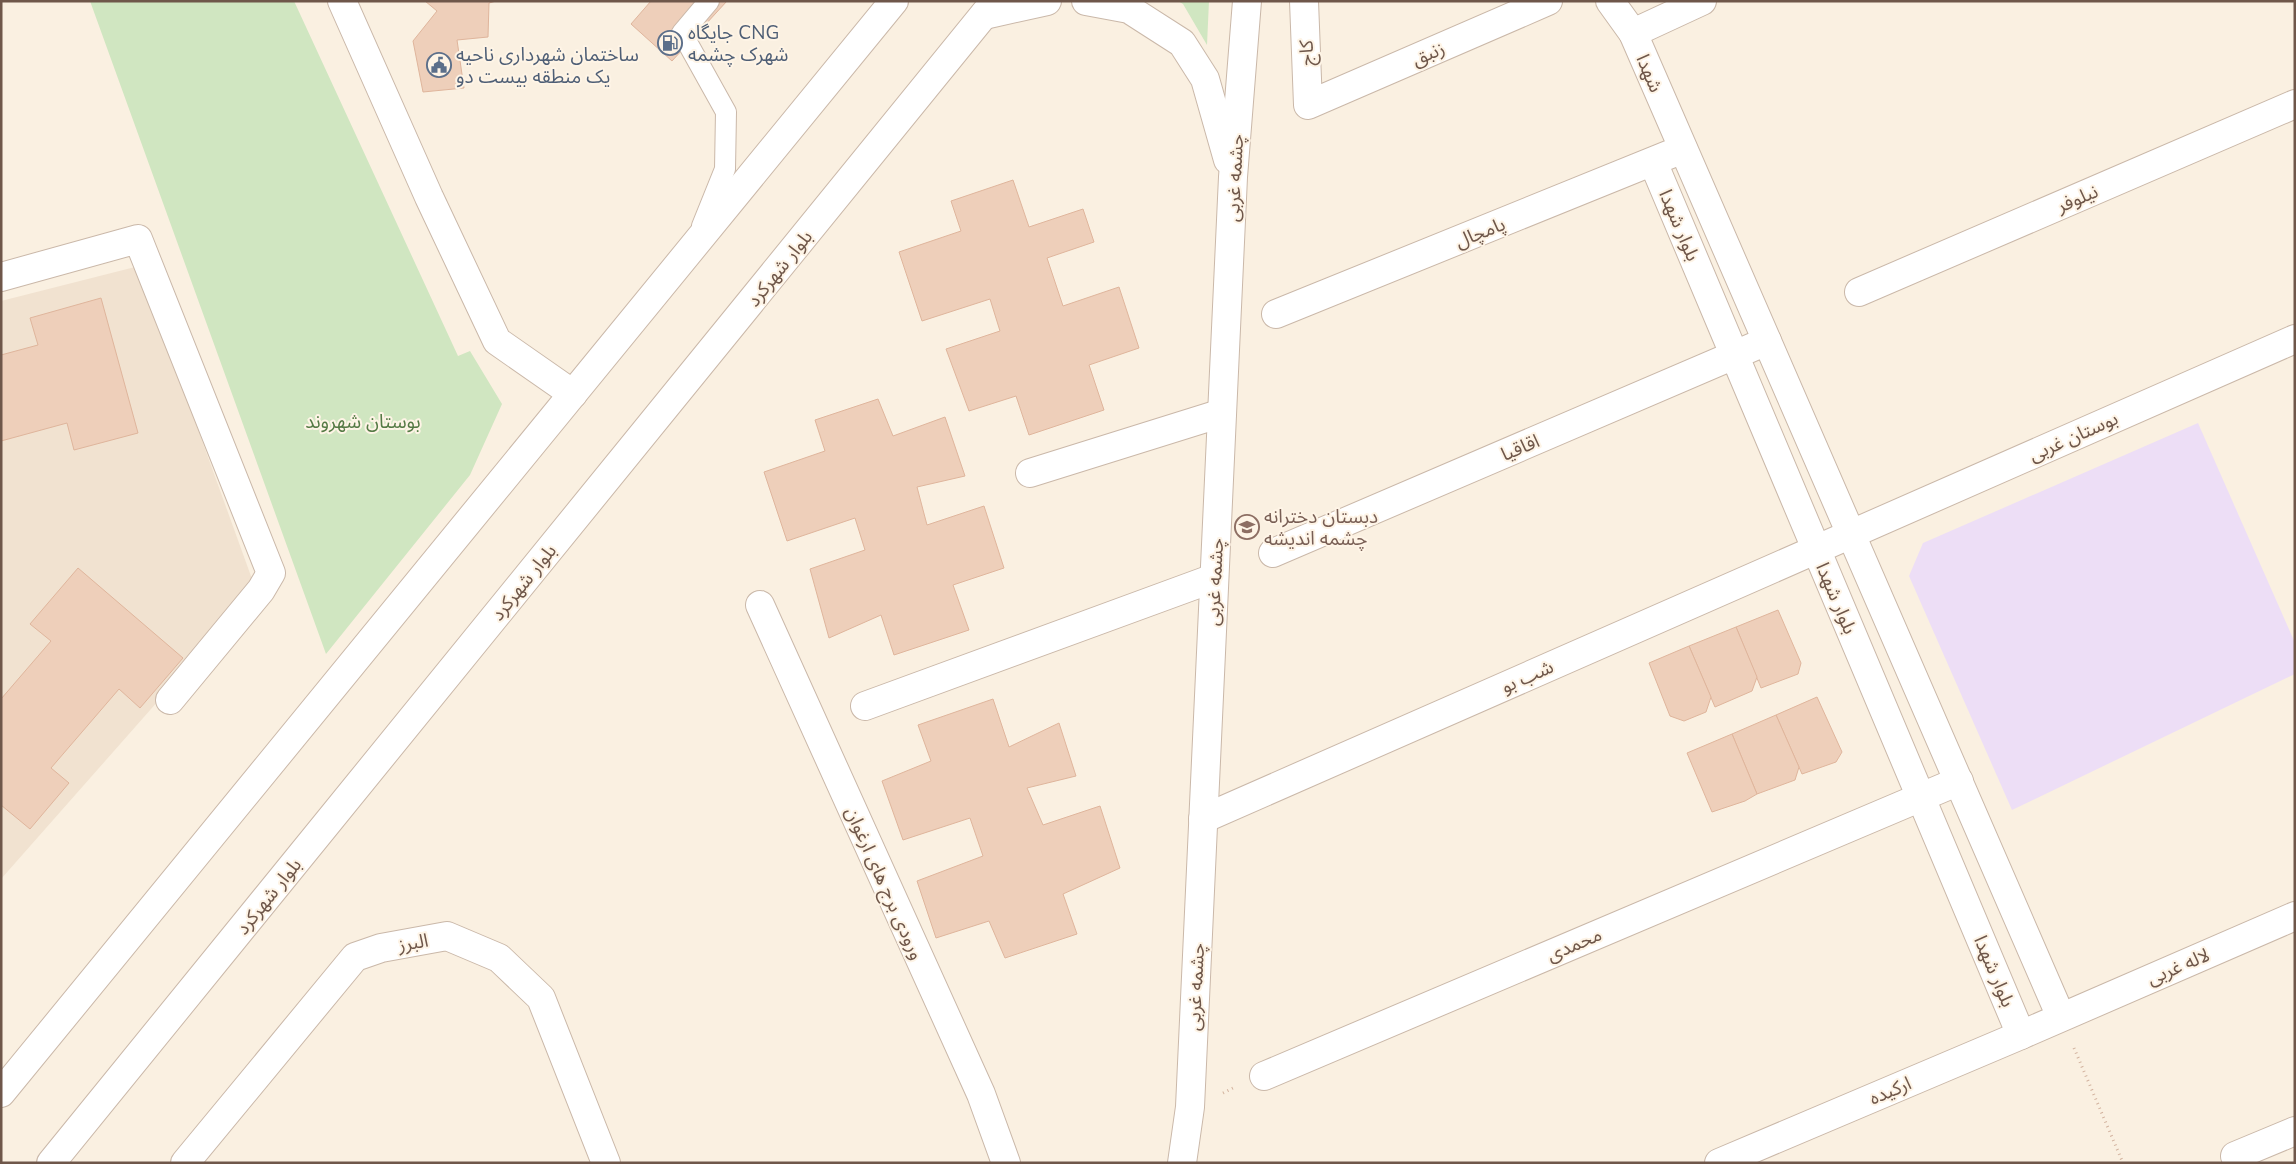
<svg xmlns="http://www.w3.org/2000/svg" width="2296" height="1164" font-family="Mulish,'Noto Sans Arabic',sans-serif">
<style>
.residential{fill:#f1e2d0}
.education{fill:#eddef6}
.green{fill:#d0e6c1}
.building{fill:#eecfba;stroke:#dfb59c}
.lines{fill:none;stroke-linecap:round;stroke-linejoin:round}
.service-casing{stroke:#cab8a9;stroke-width:22}
.minor-casing{stroke:#cab8a9;stroke-width:30}
.tertiary-casing{stroke:#cab8a9;stroke-width:30}
.path{stroke:#d2b29e;stroke-width:3;stroke-dasharray:1 4;stroke-linecap:butt}
.service{stroke:#fff;stroke-width:20}
.minor{stroke:#fff;stroke-width:28}
.tertiary{stroke:#fff;stroke-width:28}
.labels{text-anchor:middle;dominant-baseline:central;stroke-width:4;stroke-linejoin:round;paint-order:stroke}
.service-label{font-size:19px;fill:#4e5e75;stroke:#fef4e6;text-anchor:start}
.street-label{font-size:19px;fill:#6f574a;stroke:#fef4e6}
.park-label{font-size:19px;fill:#557a45;stroke:#fef4e6}
.education-label{font-size:19px;fill:#785e54;stroke:#fef4e6;text-anchor:start}
</style>
<rect width="100%" height="100%" fill="#faf0e1"/>
<polygon class="residential" points="139,266 256,590 1,879 1,301"/>
<polygon class="education" points="2198,423 2295,643 2295,674 2012,810 1909,576 1923,543"/>
<g class="green">
<polygon points="90,1 294,1 458,356 470,351 502,404 470,475 326,654"/>
<polygon points="1178,1 1209,1 1207,45 1183,4"/>
</g>
<g class="building">
<polygon points="425,1 496,1 489,3 488,37 457,40 464,88 423,92 413,41 437,11"/>
<polygon points="651,1 727,1 672,61 631,24"/>
<polygon points="1013,180 1029,227 1083,209 1094,242 1047,258 1063,306 1119,287 1139,348 1089,365 1104,410 1029,435 1016,396 969,411 946,349 1000,331 990,299 922,321 899,252 961,231 951,201"/>
<polygon points="101,298 138,433 74,450 67,423 1,441 1,355 38,345 30,318"/>
<polygon points="878,399 893,436 945,417 965,476 917,487 927,525 984,506 1004,568 953,585 969,630 894,655 881,615 829,638 810,569 865,550 855,518 787,541 764,472 825,451 815,420"/>
<polygon points="78,568 183,658 140,708 119,689 51,768 69,783 30,829 1,805 1,699 51,641 30,624"/>
<polygon points="1778,610 1801,663 1798,674 1761,688 1736,627"/>
<polygon points="1736,627 1757,677 1752,691 1715,707 1689,646"/>
<polygon points="1689,646 1711,697 1706,712 1684,721 1670,716 1649,663"/>
<polygon points="1817,697 1842,752 1836,762 1802,774 1776,715"/>
<polygon points="993,699 1009,747 1059,723 1076,776 1027,788 1043,825 1100,806 1120,868 1063,894 1077,934 1005,958 989,921 936,938 917,881 983,856 970,818 903,840 882,781 931,761 918,725"/>
<polygon points="1776,715 1799,767 1795,780 1757,794 1732,734"/>
<polygon points="1732,734 1757,794 1745,801 1712,812 1687,753"/>
</g>
<g class="lines">
<defs>
<polyline id="service" points="702,226 725,169 726,112 682,33 709,1"/>
<g id="minor">
<polyline points="342,1 429,197 497,341 573,394"/>
<polyline points="1304,1 1308,105 1548,1"/>
<polyline points="1633,33 1702,1"/>
<polyline points="1,277 138,239 271,573 261,590 170,700"/>
<polyline points="1859,292 2295,104"/>
<polyline points="1276,314 1683,149"/>
<polyline points="1030,473 1222,413"/>
<polyline points="1273,553 1767,341"/>
<polyline points="760,605 981,1094 1006,1163"/>
<polyline points="865,706 1214,578"/>
<polyline points="1203,819 2295,339"/>
<polyline points="1264,1076 1959,781"/>
<polyline points="2235,1156 2295,1131"/>
<polyline points="185,1163 355,957 381,948 447,936 499,958 541,998 606,1163"/>
<polyline points="1719,1163 2021,1035 2295,916"/>
</g>
<g id="tertiary">
<polyline points="1086,1 1129,9 1182,43 1205,79 1228,160"/>
<polyline points="1610,1 1633,33 2061,1017"/>
<polyline points="984,15 1047,1"/>
<polyline points="1653,162 2021,1035"/>
<polyline points="1,1093 894,1"/>
<polyline points="51,1163 995,1"/>
<polyline points="1182,1163 1190,1107 1233,177 1247,1"/>
</g>
</defs>
<use href="#service" class="service-casing"/>
<use href="#minor" class="minor-casing"/>
<use href="#tertiary" class="tertiary-casing"/>
<g class="path">
<polyline points="2074,1048 2123,1163"/>
<polyline points="1223,1093 1235,1087"/>
</g>
<use href="#service" class="service"/>
<use href="#minor" class="minor"/>
<use href="#tertiary" class="tertiary"/>
</g>
<defs>
<symbol id="fuel-ring" viewBox="-11 -11 22 22"><circle r="9.5" fill="#fef4e6" stroke="#5c6f8a" stroke-width="1.5"/><path d="M-5.5-6h7V0h2V4h1.3V-2.5L3-4.5l.8-.8L6-3V5H2.5V1h-1V6h-7ZM-4.2-4.7v3.2H.2V-4.7Z" fill="#5c6f8a"/></symbol>
<symbol id="civic-ring" viewBox="-11 -11 22 22"><circle r="9.5" fill="#fef4e6" stroke="#5c6f8a" stroke-width="1.5"/><path d="M-.6-6.5H3V-4.5H.6V-3L4-1V1h2V6H-6V1h2V-1L-.6-3ZM-1.2 2.5V6h2.4V2.5Z" fill="#5c6f8a"/></symbol>
<symbol id="school-ring" viewBox="-11 -11 22 22"><circle r="9.5" fill="#fef4e6" stroke="#8d6e63" stroke-width="1.5"/><path d="M0-5L7-2L0 1L-7-2ZM-4 1L0 2.5L4 1V4Q0 6-4 4Z" fill="#8d6e63"/></symbol>
</defs>
<g fill-rule="evenodd">
<use href="#fuel-ring" x="656" y="29" width="28" height="28"/>
<use href="#civic-ring" x="425" y="51" width="28" height="28"/>
<use href="#school-ring" x="1233" y="513" width="28" height="28"/>
</g>
<g class="labels">
<g class="service-label">
<text x="688" y="32">جایگاه CNG<tspan x="688" dy="22">شهرک چشمه</tspan></text>
<text x="456" y="54">ساختمان شهرداری ناحیه<tspan x="456" dy="22">یک منطقه بیست دو</tspan></text>
</g>
<g class="street-label">
<text transform="translate(1306 53) rotate(-92)">کاج</text>
<text transform="translate(1428 53) rotate(-23)">زنبق</text>
<text transform="translate(1650 73) rotate(67)">شهدا</text>
<text transform="translate(1234 178) rotate(-87)">چشمه غربی</text>
<text transform="translate(2077 198) rotate(-23)">نیلوفر</text>
<text transform="translate(1680 225) rotate(67)">بلوار شهدا</text>
<text transform="translate(1480 232) rotate(-22)">پامچال</text>
<text transform="translate(779 268) rotate(-51)">بلوار شهرکرد</text>
<text transform="translate(2073 436) rotate(-24)">بوستان غربی</text>
<text transform="translate(1520 447) rotate(-23)">اقاقیا</text>
<text transform="translate(523 582) rotate(-51)">بلوار شهرکرد</text>
<text transform="translate(1214 582) rotate(-87)">چشمه غربی</text>
<text transform="translate(1837 598) rotate(67)">بلوار شهدا</text>
<text transform="translate(1527 676) rotate(-24)">شب بو</text>
<text transform="translate(885 883) rotate(66)">ورودی برج های ارغوان</text>
<text transform="translate(268 896) rotate(-51)">بلوار شهرکرد</text>
<text transform="translate(413 942) rotate(-10)">البرز</text>
<text transform="translate(1574 944) rotate(-23)">محمدی</text>
<text transform="translate(2178 966) rotate(-23)">لاله غربی</text>
<text transform="translate(1995 971) rotate(67)">بلوار شهدا</text>
<text transform="translate(1195 987) rotate(-87)">چشمه غربی</text>
<text transform="translate(1890 1090) rotate(-23)">ارکیده</text>
</g>
<g class="park-label">
<text x="363" y="421">بوستان شهروند</text>
</g>
<g class="education-label">
<text x="1264" y="516">دبستان دخترانه<tspan x="1264" dy="22">چشمه اندیشه</tspan></text>
</g>
</g>
<rect width="2296" height="1164" fill="none" stroke="#6f574a" stroke-width="5"/>
</svg>
